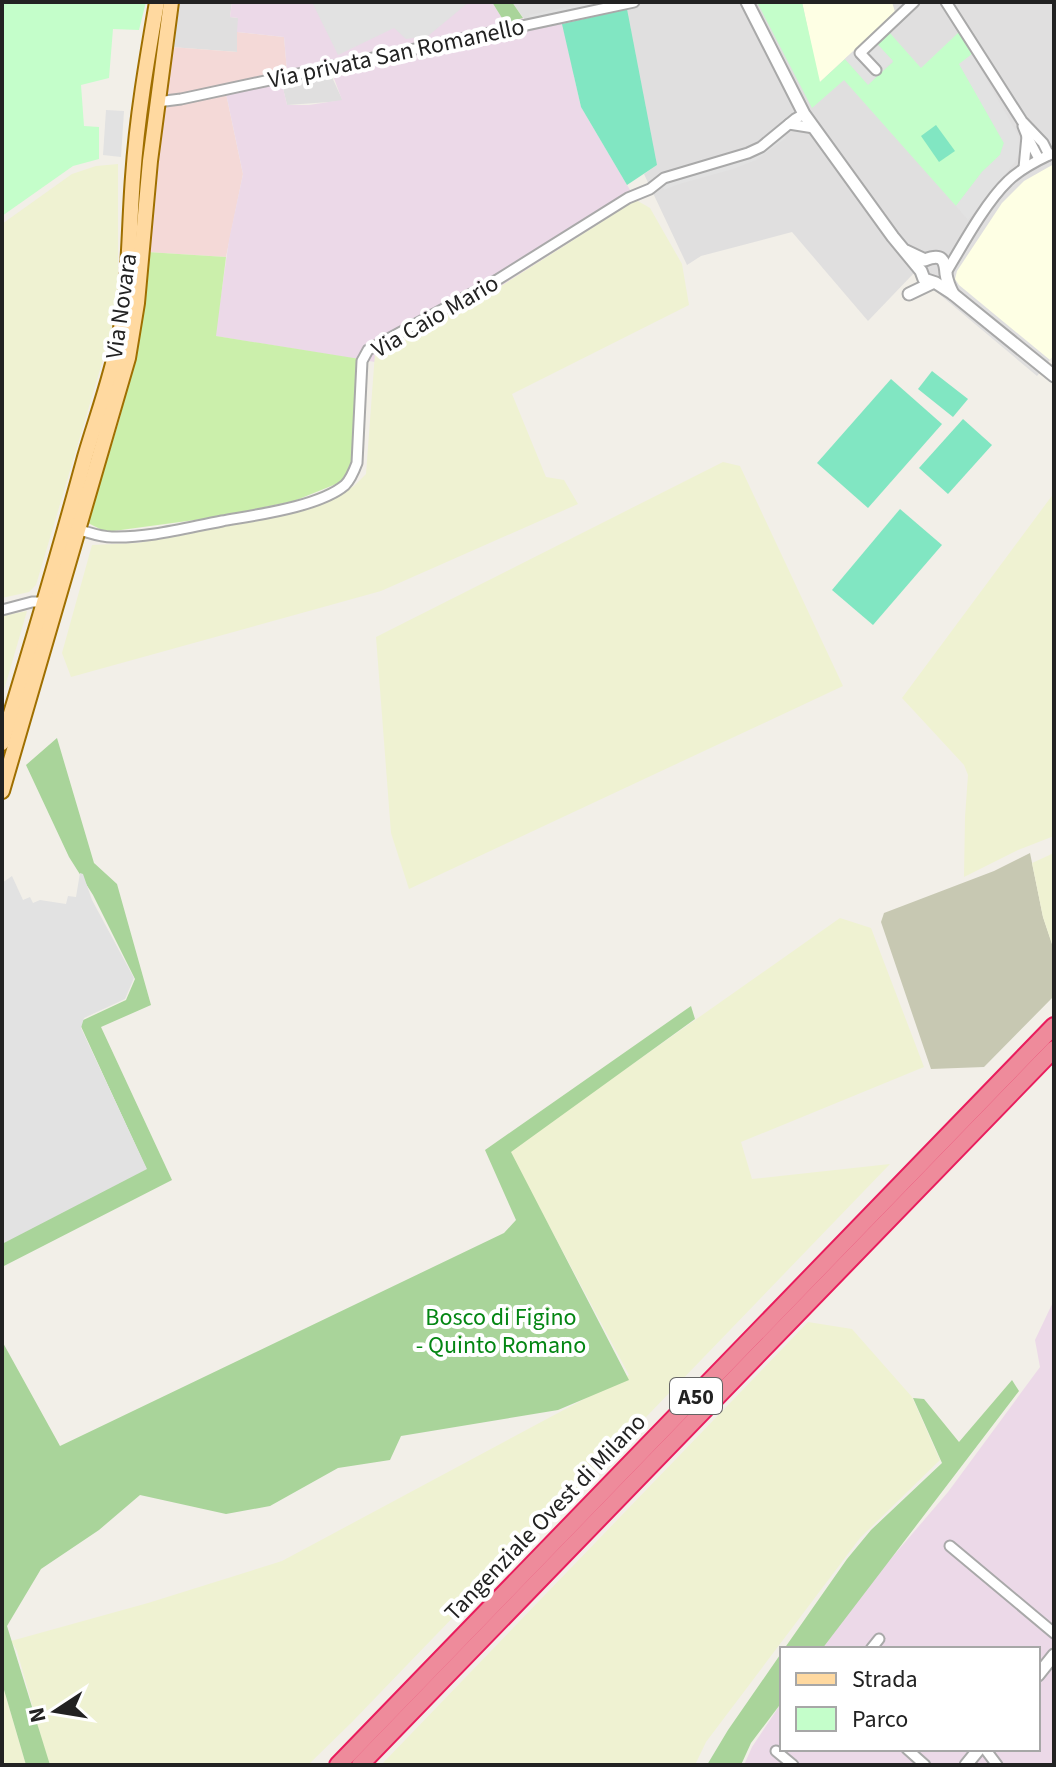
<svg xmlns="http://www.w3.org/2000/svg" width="1056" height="1767" font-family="'Source Sans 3',sans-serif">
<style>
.residential{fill:#e0dfdf}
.commercial{fill:#f4d9d7}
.industrial{fill:#ecd9e8}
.education{fill:#feffe4}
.construction{fill:#c7c8b2}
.farmland{fill:#eff2d2}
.grass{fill:#cbefab}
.forest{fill:#a9d49a}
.park{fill:#c4feca}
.pitch{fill:#81e6c2}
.parking{fill:#e2e2e2}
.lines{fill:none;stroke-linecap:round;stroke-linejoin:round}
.minor-casing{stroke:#a9a9a9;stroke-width:13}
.tertiary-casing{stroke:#a9a9a9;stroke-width:15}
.primary-casing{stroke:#9f6f00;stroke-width:18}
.motorway-casing{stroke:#e91d5d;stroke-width:20}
.minor{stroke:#fff;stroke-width:9}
.tertiary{stroke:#fff;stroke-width:11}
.primary{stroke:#ffd9a0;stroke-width:14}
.motorway{stroke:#ee8b9b;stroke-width:16}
.labels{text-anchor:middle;stroke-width:8;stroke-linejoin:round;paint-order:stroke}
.shield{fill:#fff;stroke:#646464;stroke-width:2}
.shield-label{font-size:22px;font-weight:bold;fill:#222}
.street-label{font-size:24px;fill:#222;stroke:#fff}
.park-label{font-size:24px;fill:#048613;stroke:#fff}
</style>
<rect width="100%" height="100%" fill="#f2efe8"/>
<!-- residential -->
<g class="residential">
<polygon points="178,2 232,2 230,17 238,18 238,52 171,47"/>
<polygon points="512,2 1054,2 1054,355 1037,376 914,273 868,321 792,232 701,256 687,265 644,174 657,165 532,30"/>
<polygon points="330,73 343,101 287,105 282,84"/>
</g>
<!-- commercial -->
<polygon class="commercial" points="237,32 284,37 287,71 224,84 243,174 226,257 147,252 155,158 171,47 237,52"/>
<!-- industrial -->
<g class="industrial">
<polygon points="232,2 492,2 505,23 523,18 532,30 562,24 581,107 636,200 498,288 376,353 375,362 215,336 229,240 243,174 224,84 279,71 287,105 309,105 342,100 328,62 287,71 284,37 237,32 238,18 230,17"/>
<polygon points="1054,1300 1054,1765 744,1765 752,1747 782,1702 782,1749 1038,1749 1038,1649 818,1649 835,1624 948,1492 1040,1367 1035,1340"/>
</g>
<!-- education -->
<g class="education">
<polygon points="802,2 892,2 895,12 819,83"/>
<polygon points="1054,164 1054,355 1050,360 959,285 955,279 957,271 1002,203 1024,181"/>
</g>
<!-- construction -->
<polygon class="construction" points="1030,853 1043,917 1054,950 1054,996 984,1067 931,1069 881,922 884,913 994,871"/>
<!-- farmland -->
<g class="farmland">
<polygon points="118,164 118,287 110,336 36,585 29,592 2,598 2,224 72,174 96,166"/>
<polygon points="636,200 650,208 682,264 689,305 512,394 546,477 564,480 578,504 381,591 71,677 62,653 92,545 138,543 318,506 354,486 366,474 375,353 498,288"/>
<polygon points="723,462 740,466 843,686 409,889 391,833 376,637"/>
<polygon points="1054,493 1054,836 1018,850 964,877 965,817 968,775 964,765 902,698"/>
<polygon points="27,611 2,697 2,616"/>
<polygon points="1054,853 1054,950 1043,917 1032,863"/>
<polygon points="840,918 871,928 924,1067 741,1142 752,1179 890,1164 352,1722 308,1765 49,1765 17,1651 11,1641 148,1603 282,1561 629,1375 509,1151"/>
<polygon points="808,1322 852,1329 912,1397 940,1460 860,1538 706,1742 695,1765 381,1765"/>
<polygon points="2,1683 26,1765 2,1765"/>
</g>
<!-- grass -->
<polygon class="grass" points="147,252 226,257 216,336 360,359 352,467 346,480 294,501 217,517 106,532 88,523 120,418 136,347"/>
<!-- forest -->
<g class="forest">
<polygon points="492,2 512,2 523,18 505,23"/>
<polygon points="57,738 94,863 117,884 151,1005 101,1027 172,1180 2,1267 2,1243 146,1168 79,1022 126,1000 135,979 93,895 69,857 26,765"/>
<polygon points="691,1006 695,1019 511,1152 629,1380 558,1410 401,1436 390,1460 338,1468 270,1506 226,1514 140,1495 99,1530 41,1569 7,1626 50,1765 26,1765 2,1683 2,1341 60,1446 504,1233 516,1220 485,1150"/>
<polygon points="1012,1380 1019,1391 822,1649 784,1649 847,1559 871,1530 942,1463 913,1398 924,1399 959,1442"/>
<polygon points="782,1652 782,1702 751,1743 741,1765 707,1765 728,1730"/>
</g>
<!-- park -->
<g class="park">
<polygon points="2,2 146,2 139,30 113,29 109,78 81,85 84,126 99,127 99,159 73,166 2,216"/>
<polygon points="757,2 802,2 820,82 845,59 868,84 893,62 877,44 889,32 921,68 959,32 972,54 960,65 1004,143 1000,155 982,172 956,206 844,80 812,108"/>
</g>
<!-- pitch -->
<g class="pitch">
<polygon points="627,9 657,165 627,185 581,107 562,24"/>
<polygon points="936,125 955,151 939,162 921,136"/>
<polygon points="932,371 968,399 953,417 918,389"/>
<polygon points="891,379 942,424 868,508 817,463"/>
<polygon points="963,419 992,445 948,494 919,468"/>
<polygon points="900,509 942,545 873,625 832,590"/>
</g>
<!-- parking -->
<g class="parking">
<polygon points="312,2 469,2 428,36 406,39 394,28 338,55"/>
<polygon points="590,2 615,2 530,20 529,15"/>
<polygon points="870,36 893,61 868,85 845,59"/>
<polygon points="972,54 1018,135 1019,143 1019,154 1014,163 968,220 956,206 982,172 1000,155 1004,143 959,64"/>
<polygon points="106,110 124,111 121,157 103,155"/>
<polygon points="783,134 786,138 756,160 733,169 679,184 664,190 662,185 676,180 731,165 748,158 761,151"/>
<polygon points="80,873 83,874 92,900 134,978 125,999 84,1018 81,1028 147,1169 2,1244 2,883 12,876 23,900 30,897 33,903 40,900 66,904 68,896 76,897"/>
</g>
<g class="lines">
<!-- minor casing -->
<g class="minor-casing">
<g id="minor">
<polyline points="946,2 1022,121 1043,143 1049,155"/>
<polyline points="876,70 860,53 914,2"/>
<polyline points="157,102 181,99 634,2"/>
<polyline points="789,124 814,128"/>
<polyline points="1023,126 1027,136 1039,159"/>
<polyline points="1024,168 1027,136"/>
<path d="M947,271c16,-27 39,-69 61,-90 12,-12 28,-20 43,-27"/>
<path d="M76,529c12,3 24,8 36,8 37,1 73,-9 110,-16 33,-6 97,-14 123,-36 6,-6 9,-14 12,-22l5,-102 6,-11 129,-70 131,-82 22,-9 14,-11 84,-25 13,-6 34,-28 9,-5"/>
<polyline points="2,610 32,602 46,602"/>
<polyline points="950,1546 1054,1633"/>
<polyline points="871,1649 879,1639"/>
<polyline points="907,1749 925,1765"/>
<polyline points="985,1749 997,1765"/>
<polyline points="776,1751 793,1765"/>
</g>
</g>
<!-- tertiary casing -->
<g class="tertiary-casing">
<g id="tertiary">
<polyline points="747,2 804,114 893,237 921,271 924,279 936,283 953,294 1054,376"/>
<path d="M906,251l19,9c17,-7 20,0 21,14 1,7 4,14 7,20"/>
<polyline points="909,294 932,283"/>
<polyline points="1038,1675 1054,1655"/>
<polyline points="966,1765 979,1749"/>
</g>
</g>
<!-- primary casing -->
<g class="primary-casing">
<g id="primary">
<path d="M2,743c29,-95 57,-190 83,-286 12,-41 27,-81 35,-123 10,-52 9,-105 13,-157 4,-59 14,-117 24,-175"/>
<polyline points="2,791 128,358 137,303 150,161 171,2"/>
</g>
</g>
<!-- motorway casing -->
<g class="motorway-casing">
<g id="motorway">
<polyline points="338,1765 1054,1026"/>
<polyline points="360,1765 1054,1049"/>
</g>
</g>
<!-- minor -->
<use href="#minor" class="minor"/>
<!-- tertiary -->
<use href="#tertiary" class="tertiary"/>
<!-- primary -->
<use href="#primary" class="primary"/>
<!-- motorway -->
<use href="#motorway" class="motorway"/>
</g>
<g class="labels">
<!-- shield labels -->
<rect class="shield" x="670" y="1378" width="52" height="36" rx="6"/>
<g class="shield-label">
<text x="696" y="1404">A50</text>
</g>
<!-- street labels -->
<g class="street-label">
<text transform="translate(396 53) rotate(-12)" y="8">Via privata San Romanello</text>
<text transform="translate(121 306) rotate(-82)" y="8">Via Novara</text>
<text transform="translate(435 316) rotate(-30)" y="8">Via Caio Mario</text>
<text transform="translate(545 1517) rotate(-46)" y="8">Tangenziale Ovest di Milano</text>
</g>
<!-- park labels -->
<g class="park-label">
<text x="501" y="1325">Bosco di Figino<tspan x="501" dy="28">- Quinto Romano</tspan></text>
</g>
</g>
<!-- border -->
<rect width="1056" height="1767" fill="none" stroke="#222222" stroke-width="8"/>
<!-- legend -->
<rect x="780" y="1647" width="260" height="104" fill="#ffffff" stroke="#a7a7a7" stroke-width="2"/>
<rect x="796" y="1673" width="40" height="12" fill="#ffd9a0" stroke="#a7a7a7" stroke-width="2"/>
<text x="852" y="1687" font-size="24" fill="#222222">Strada</text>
<rect x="796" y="1707" width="40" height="24" fill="#c4feca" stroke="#a7a7a7" stroke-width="2"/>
<text x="852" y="1727" font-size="24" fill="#222222">Parco</text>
<!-- north arrow -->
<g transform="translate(56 1711) rotate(258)" stroke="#ffffff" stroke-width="6" paint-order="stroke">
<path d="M0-6L14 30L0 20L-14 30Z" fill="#222222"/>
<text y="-12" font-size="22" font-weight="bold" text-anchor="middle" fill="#222222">N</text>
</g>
</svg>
